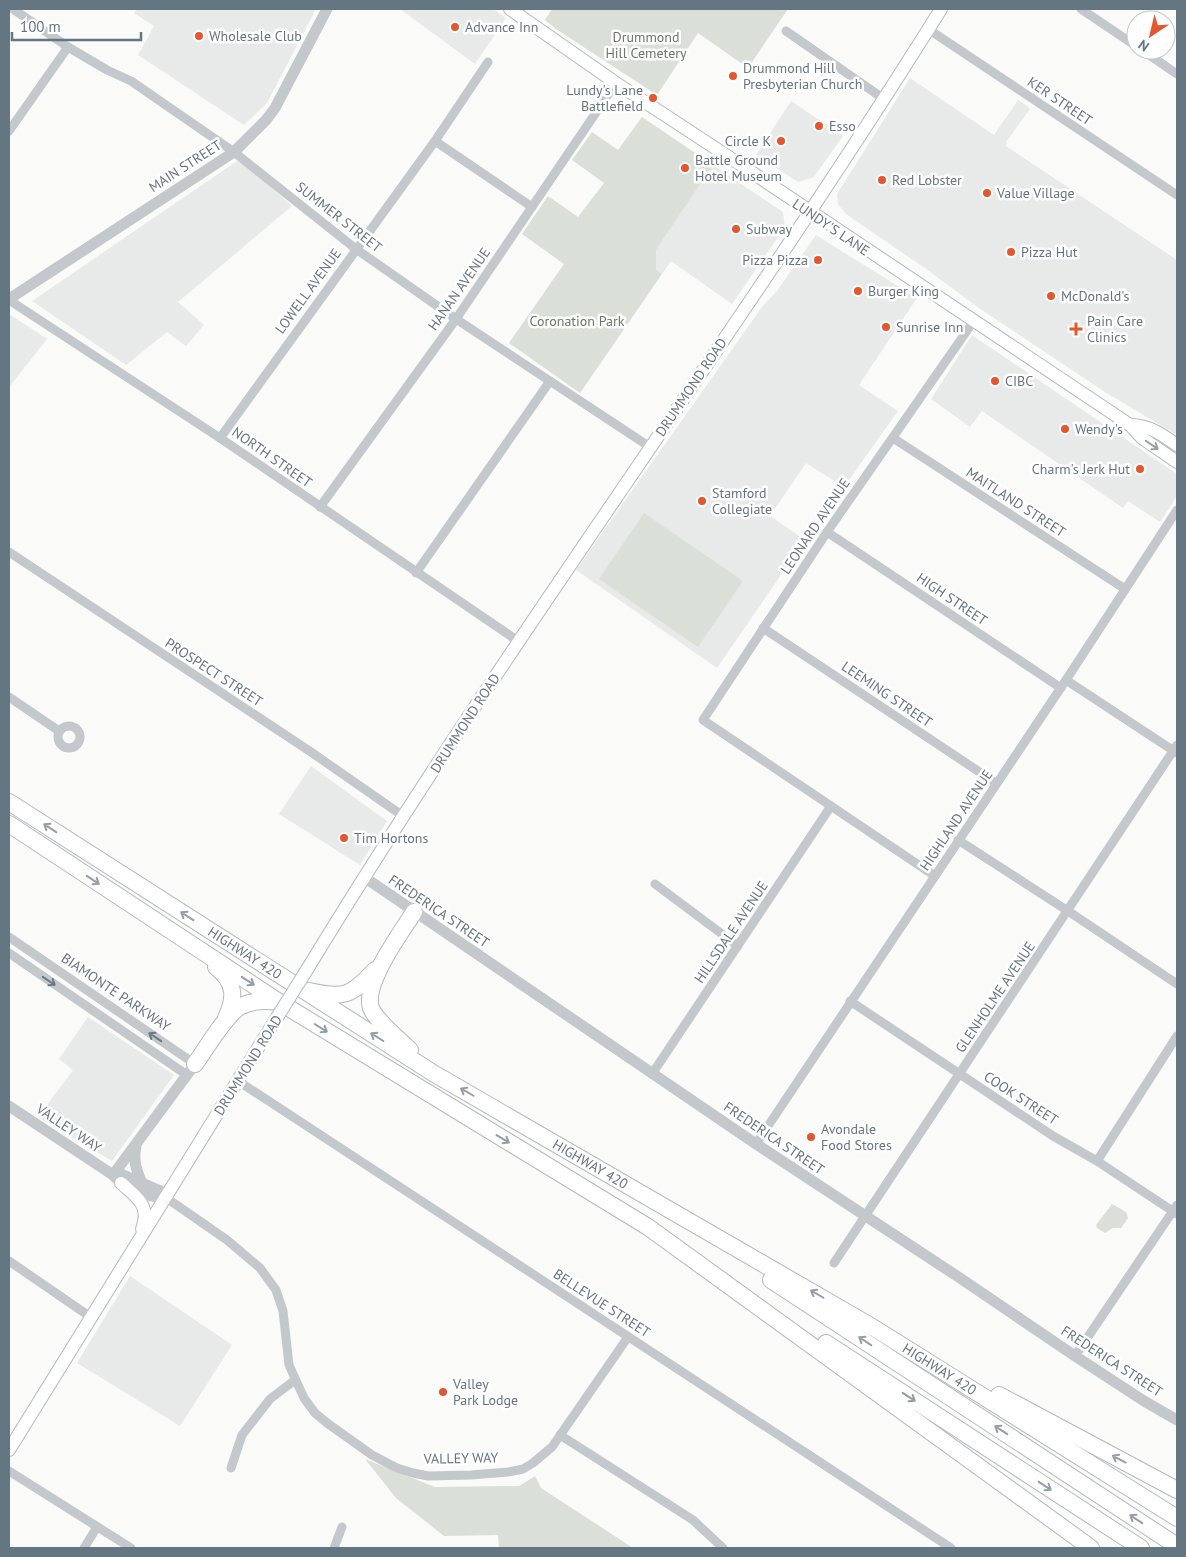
<svg xmlns="http://www.w3.org/2000/svg" width="1186" height="1557" font-family="'PT Sans',sans-serif">
<style>
.built{fill:#e8e9e9}
.green{fill:#dadfd7}
.lines{fill:none;stroke-linecap:round;stroke-linejoin:round}
.secondary-casing{stroke:#b3babf;stroke-width:14}
.motorway-casing{stroke:#b4b9bd;stroke-width:18}
.minor{stroke:#c3c8cc;stroke-width:9}
.tertiary{stroke:#c3c8cc;stroke-width:11}
.secondary{stroke:#fff;stroke-width:12}
.motorway{stroke:#fff;stroke-width:16}
.secondary-bridge-casing{stroke:#b3babf;stroke-width:14;stroke-linecap:butt}
.secondary-bridge{stroke:#fff;stroke-width:12}
.oneway{stroke:#939fa8}
.oneway2{stroke:#6a7a87}
.poi-dot{fill:#e4572e;stroke:#fff;stroke-width:2}
.labels{text-anchor:middle;stroke-width:5;stroke-linejoin:round;paint-order:stroke}
.poi-label{font-size:14px;fill:#657683;stroke:#fff;text-anchor:start}
.park-label{font-size:14px;fill:#687a64;stroke:#fff}
.street-label{font-size:14px;fill:#657683;stroke:#fff}
</style>
<rect width="100%" height="100%" fill="#fafaf8"/>
<!-- built -->
<g class="built">
<polygon points="137,9 316,9 267,103 244,125 138,55 154,26 134,13"/>
<polygon points="400,9 493,9 506,18 475,64"/>
<polygon points="910,78 994,135 1018,100 1027,106 1030,109 1006,142 1007,144 1006,146 1177,260 1177,435 1105,392 979,308 926,269 846,214 838,204 837,194"/>
<polygon points="791,101 843,136 814,177 798,182 756,155"/>
<polygon points="240,159 292,206 178,302 204,325 186,346 167,332 126,365 32,301"/>
<polygon points="713,165 783,212 785,227 732,304 671,261 662,274 656,270 656,250"/>
<polygon points="816,235 917,298 859,385 898,411 844,487 806,463 770,516 805,540 717,668 576,570 762,307 777,291"/>
<polygon points="9,314 47,339 9,387"/>
<polygon points="972,335 1177,474 1177,496 1160,522 1128,501 1123,508 982,411 970,427 931,399"/>
<polygon points="311,766 387,821 360,865 279,814"/>
<polygon points="88,1017 174,1075 112,1161 38,1117 73,1070 59,1059"/>
<polygon points="130,1276 232,1345 180,1426 77,1363"/>
</g>
<!-- green -->
<g class="green">
<polygon points="552,9 788,9 748,68 698,33 657,95 556,29 545,20"/>
<polygon points="642,117 713,165 656,250 656,270 662,274 580,393 509,343 564,264 522,234 548,196 578,217 604,183 572,160 592,132 618,150"/>
<polygon points="644,513 743,581 698,647 599,579"/>
<polygon points="1112,1204 1126,1212 1128,1218 1121,1228 1113,1228 1105,1233 1097,1228 1096,1225"/>
<polygon points="365,1459 435,1487 519,1486 535,1476 541,1488 633,1548 499,1548 498,1535 444,1536 396,1498"/>
</g>
<g class="lines">
<!-- secondary casing -->
<g class="secondary-casing">
<g id="secondary">
<polyline points="510,9 616,83 738,163 1130,425 1142,438 1177,462"/>
<path d="M1130,425c17,-1 33,10 47,20"/>
<path d="M308,968c199,-327 430,-634 633,-959"/>
<path d="M121,1183c16,15 30,22 21,46"/>
<polyline points="9,1450 271,1027"/>
</g>
</g>
<!-- motorway casing -->
<g class="motorway-casing">
<g id="motorway">
<path id="s1" d="M9,802l424,271 441,255 303,190"/>
<polyline points="9,824 279,1002 648,1227 1091,1548"/>
<path d="M216,967c19,15 20,30 10,51"/>
<path d="M309,991c35,8 42,5 66,-21"/>
<path d="M410,1050c-10,-10 -34,-29 -39,-42 -8,-25 30,-75 43,-96"/>
<path d="M195,1064c11,-15 31,-50 46,-58 13,-6 25,-6 38,-4"/>
<polyline points="771,1280 1177,1546"/>
<polyline points="826,1343 1141,1548"/>
<polyline points="999,1395 1177,1490"/>
</g>
</g>
<!-- minor -->
<g class="minor">
<polyline points="13,9 68,47 107,70 131,81 234,152 356,249 456,319 650,447"/>
<polyline points="1081,9 1136,46"/>
<polyline points="928,29 1177,195"/>
<polyline points="786,31 884,99"/>
<polyline points="1142,50 1177,74"/>
<polyline points="9,131 68,47"/>
<polyline points="435,141 532,207"/>
<polyline points="9,300 220,438 518,641"/>
<polyline points="220,438 435,141 488,62"/>
<polyline points="893,438 1125,589"/>
<polyline points="320,507 456,319 616,83"/>
<polyline points="827,532 1061,688"/>
<polyline points="9,552 311,752 403,816"/>
<polyline points="416,573 550,381"/>
<polyline points="763,628 996,783"/>
<polyline points="1066,680 1177,753"/>
<polyline points="9,697 59,731"/>
<circle cx="69" cy="737" r="11"/>
<polyline points="958,840 1068,911 1177,984"/>
<polyline points="935,876 703,720 827,532 973,322"/>
<polyline points="655,884 738,946"/>
<polyline points="9,937 195,1064"/>
<polyline points="9,953 187,1075"/>
<polyline points="850,1001 1053,1136 1097,1161 1177,1214"/>
<polyline points="652,1074 831,806"/>
<polyline points="238,1081 951,1548"/>
<polyline points="756,1144 1066,680 1177,510"/>
<polyline points="1097,1161 1177,1036"/>
<polyline points="165,1197 227,1240 260,1268 276,1290 283,1311 289,1365 304,1398 315,1413 327,1423 372,1455 397,1468 413,1473 428,1476 471,1475 508,1472 523,1469 533,1463 552,1447 628,1337"/>
<polyline points="9,1261 92,1318"/>
<polyline points="834,1263 1177,745"/>
<polyline points="1075,1356 1177,1205"/>
<polyline points="560,1435 693,1520 723,1548"/>
<polyline points="231,1468 242,1435 270,1399 295,1380"/>
<polyline points="9,1471 131,1548"/>
<polyline points="84,1548 97,1527"/>
<polyline points="334,1548 342,1527"/>
</g>
<!-- tertiary -->
<g class="tertiary">
<polyline points="9,299 234,152 266,120 275,108 327,9"/>
<polyline points="364,877 756,1144 957,1276 1075,1356 1144,1401 1177,1420"/>
<path d="M9,1106l104,69c9,11 38,24 52,22l-4,-6 -5,-2 -35,-15 -8,1"/>
<path d="M136,1146c-3,14 0,24 6,37"/>
<polyline points="113,1175 195,1064"/>
</g>
<!-- secondary -->
<use href="#secondary" class="secondary"/>
<!-- motorway -->
<use href="#motorway" class="motorway"/>
<!-- secondary-bridge casing -->
<g class="secondary-bridge-casing">
<polyline id="secondary-bridge" points="271,1027 308,968"/>
</g>
<!-- secondary-bridge -->
<use href="#secondary-bridge" class="secondary-bridge"/>
</g>
<!-- one-way arrows -->
<defs><path id="oneway-shaft" d="M-6 0H5M1.5-3L5.5 0L1.5 3" fill="none" stroke-width="1.6" stroke-linecap="round" stroke-linejoin="round" transform="scale(1.25)"/></defs>
<g class="oneway">
<use href="#oneway-shaft" transform="translate(1152 445) rotate(35)"/>
<use href="#oneway-shaft" transform="translate(50 828) rotate(-147)"/>
<use href="#oneway-shaft" transform="translate(93 880) rotate(33)"/>
<use href="#oneway-shaft" transform="translate(187 916) rotate(-147)"/>
<use href="#oneway-shaft" transform="translate(248 981) rotate(33)"/>
<use href="#oneway-shaft" transform="translate(321 1028) rotate(32)"/>
<use href="#oneway-shaft" transform="translate(377 1037) rotate(-148)"/>
<use href="#oneway-shaft" transform="translate(467 1092) rotate(-150)"/>
<use href="#oneway-shaft" transform="translate(503 1139) rotate(31)"/>
<use href="#oneway-shaft" transform="translate(817 1294) rotate(-150)"/>
<use href="#oneway-shaft" transform="translate(865 1341) rotate(-147)"/>
<use href="#oneway-shaft" transform="translate(909 1397) rotate(33)"/>
<use href="#oneway-shaft" transform="translate(1001 1430) rotate(-147)"/>
<use href="#oneway-shaft" transform="translate(1119 1459) rotate(-152)"/>
<use href="#oneway-shaft" transform="translate(1045 1486) rotate(33)"/>
<use href="#oneway-shaft" transform="translate(1136 1519) rotate(-147)"/>
</g>
<g class="oneway2">
<use href="#oneway-shaft" transform="translate(49 981) rotate(34)"/>
<use href="#oneway-shaft" transform="translate(155 1037) rotate(-146)"/>
</g>
<!-- markers -->
<g class="poi-dot">
<circle cx="455" cy="27" r="5"/>
<circle cx="199" cy="36" r="5"/>
<circle cx="733" cy="76" r="5"/>
<circle cx="653" cy="98" r="5"/>
<circle cx="819" cy="126" r="5"/>
<circle cx="781" cy="141" r="5"/>
<circle cx="685" cy="168" r="5"/>
<circle cx="882" cy="180" r="5"/>
<circle cx="987" cy="193" r="5"/>
<circle cx="736" cy="229" r="5"/>
<circle cx="1011" cy="252" r="5"/>
<circle cx="818" cy="260" r="5"/>
<circle cx="858" cy="291" r="5"/>
<circle cx="1051" cy="296" r="5"/>
<circle cx="886" cy="327" r="5"/>
<path d="M1073.5 321.5h5v5h5v5h-5v5h-5v-5h-5v-5h5z"/>
<circle cx="995" cy="381" r="5"/>
<circle cx="1065" cy="429" r="5"/>
<circle cx="1140" cy="469" r="5"/>
<circle cx="702" cy="501" r="5"/>
<circle cx="344" cy="838" r="5"/>
<circle cx="811" cy="1137" r="5"/>
<circle cx="443" cy="1392" r="5"/>
</g>
<g class="labels">
<!-- poi labels -->
<g class="poi-label">
<text x="465" y="32">Advance Inn</text>
<text x="209" y="41">Wholesale Club</text>
<text x="743" y="73">Drummond Hill<tspan x="743" dy="16">Presbyterian Church</tspan></text>
<text x="643" y="95" text-anchor="end">Lundy's Lane<tspan x="643" dy="16">Battlefield</tspan></text>
<text x="829" y="131">Esso</text>
<text x="771" y="146" text-anchor="end">Circle K</text>
<text x="695" y="165">Battle Ground<tspan x="695" dy="16">Hotel Museum</tspan></text>
<text x="892" y="185">Red Lobster</text>
<text x="997" y="198">Value Village</text>
<text x="746" y="234">Subway</text>
<text x="1021" y="257">Pizza Hut</text>
<text x="808" y="265" text-anchor="end">Pizza Pizza</text>
<text x="868" y="296">Burger King</text>
<text x="1061" y="301">McDonald's</text>
<text x="1087" y="326">Pain Care<tspan x="1087" dy="16">Clinics</tspan></text>
<text x="896" y="332">Sunrise Inn</text>
<text x="1005" y="386">CIBC</text>
<text x="1075" y="434">Wendy's</text>
<text x="1130" y="474" text-anchor="end">Charm's Jerk Hut</text>
<text x="712" y="498">Stamford<tspan x="712" dy="16">Collegiate</tspan></text>
<text x="354" y="843">Tim Hortons</text>
<text x="821" y="1134">Avondale<tspan x="821" dy="16">Food Stores</tspan></text>
<text x="453" y="1389">Valley<tspan x="453" dy="16">Park Lodge</tspan></text>
</g>
<!-- park labels -->
<g class="park-label">
<text x="646" y="42">Drummond<tspan x="646" dy="16">Hill Cemetery</tspan></text>
<text x="577" y="326">Coronation Park</text>
</g>
<!-- street labels -->
<g class="street-label">
<text transform="translate(1060 101) rotate(34)" y="5">KER STREET</text>
<text transform="translate(185 166) rotate(-33)" y="5">MAIN STREET</text>
<text transform="translate(339 217) rotate(38)" y="5">SUMMER STREET</text>
<text transform="translate(831 227) rotate(34)" y="5">LUNDY'S LANE</text>
<text transform="translate(459 289) rotate(-55)" y="5">HANAN AVENUE</text>
<text transform="translate(308 291) rotate(-54)" y="5">LOWELL AVENUE</text>
<text transform="translate(691 387) rotate(-56)" y="5">DRUMMOND ROAD</text>
<text transform="translate(272 457) rotate(35)" y="5">NORTH STREET</text>
<text transform="translate(1016 502) rotate(33)" y="5">MAITLAND STREET</text>
<text transform="translate(815 526) rotate(-56)" y="5">LEONARD AVENUE</text>
<text transform="translate(952 599) rotate(34)" y="5">HIGH STREET</text>
<text transform="translate(214 672) rotate(33)" y="5">PROSPECT STREET</text>
<text transform="translate(887 694) rotate(34)" y="5">LEEMING STREET</text>
<text transform="translate(465 723) rotate(-57)" y="5">DRUMMOND ROAD</text>
<text transform="translate(956 820) rotate(-56)" y="5">HIGHLAND AVENUE</text>
<text transform="translate(439 911) rotate(34)" y="5">FREDERICA STREET</text>
<text transform="translate(731 932) rotate(-56)" y="5">HILLSDALE AVENUE</text>
<text dy="5" stroke="none"><textPath href="#s1" startOffset="280">HIGHWAY 420</textPath></text>
<text transform="translate(116 992) rotate(34)" y="5">BIAMONTE PARKWAY</text>
<text transform="translate(995 997) rotate(-56)" y="5">GLENHOLME AVENUE</text>
<text transform="translate(248 1065) rotate(-58)" y="5">DRUMMOND ROAD</text>
<text transform="translate(1021 1098) rotate(33)" y="5">COOK STREET</text>
<text transform="translate(69 1128) rotate(34)" y="5">VALLEY WAY</text>
<text transform="translate(774 1138) rotate(34)" y="5">FREDERICA STREET</text>
<text dy="5" stroke="none"><textPath href="#s1" startOffset="685">HIGHWAY 420</textPath></text>
<text transform="translate(602 1303) rotate(33)" y="5">BELLEVUE STREET</text>
<text transform="translate(1112 1361) rotate(33)" y="5">FREDERICA STREET</text>
<text dy="5" stroke="none"><textPath href="#s1" startOffset="1090">HIGHWAY 420</textPath></text>
<text transform="translate(461 1458) rotate(-1)" y="5">VALLEY WAY</text>
</g>
</g>
<!-- border -->
<rect width="1186" height="1557" fill="none" stroke="#657683" stroke-width="20"/>
<!-- north arrow -->
<g transform="translate(1151 35) rotate(215)"><circle r="24" fill="#ffffff" stroke="#c1c8cd"/>
<path d="M0-4L9 19L0 12L-9 19Z" fill="#e4572e"/>
<text y="-8" font-size="14" font-weight="bold" text-anchor="middle" fill="#657683">N</text>
</g>
<!-- scale -->
<path d="M12 32v8h129v-8" fill="none" stroke="#657683" stroke-width="2.5"/>
<text x="20" y="32" font-size="15" fill="#657683" stroke="#ffffff" stroke-width="4" paint-order="stroke">100 m</text>
</svg>
